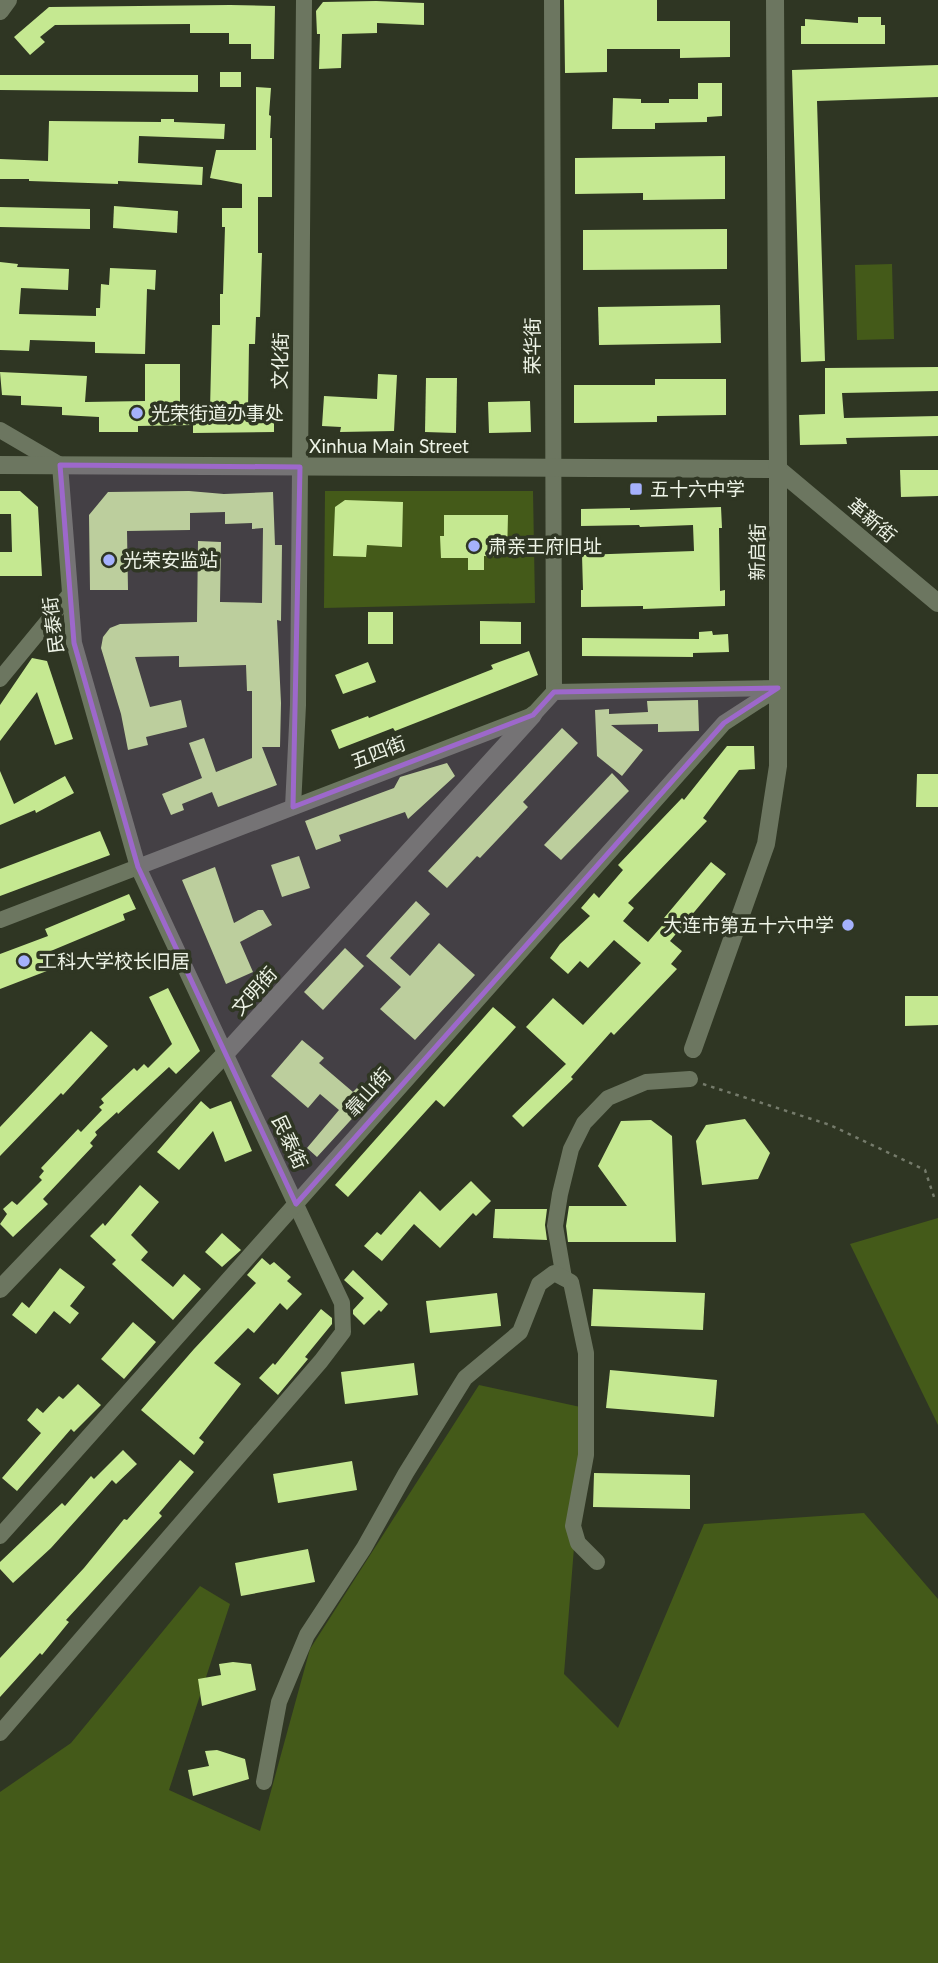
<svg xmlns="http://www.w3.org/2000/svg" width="938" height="1963" font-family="Lato,'Noto Sans SC',sans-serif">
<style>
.green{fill:#445a19}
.building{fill:#c5e891}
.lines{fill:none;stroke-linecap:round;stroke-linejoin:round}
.path{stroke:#757b6b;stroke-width:2.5;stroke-dasharray:3.5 5;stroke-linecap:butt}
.street{stroke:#6c7660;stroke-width:16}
.secondary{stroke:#6c7660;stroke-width:18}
.marked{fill:#9d68cb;fill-opacity:0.2;stroke:#9d68cb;stroke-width:5;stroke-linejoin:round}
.poi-dot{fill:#a5b1fc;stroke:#2f3623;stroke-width:2.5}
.labels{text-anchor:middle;stroke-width:7;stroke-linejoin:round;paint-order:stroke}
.street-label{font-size:19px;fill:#edf3e6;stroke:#2f3623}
.poi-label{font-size:19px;fill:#edf3e6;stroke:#2f3623;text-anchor:start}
</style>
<rect width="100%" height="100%" fill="#2f3623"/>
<!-- green -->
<g class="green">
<polygon points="892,264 894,339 857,340 855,265"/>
<polygon points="325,491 533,491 535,603 324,608"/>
<polygon points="938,1218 938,1425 850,1244"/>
<polygon points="479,1385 585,1408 564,1674 618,1728 704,1524 864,1513 938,1599 938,1963 0,1963 0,1792 71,1743 200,1586 230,1604 169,1790 260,1831 310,1649"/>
</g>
<!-- building -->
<g class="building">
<polygon points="564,0 657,0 657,21 730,21 730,57 680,58 680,49 607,49 607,72 565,73"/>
<polygon points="376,1 424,3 424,25 377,23 377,33 342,34 341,68 319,69 320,34 317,34 316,11 323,2"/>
<polygon points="230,5 275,6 274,59 251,59 251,44 229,44 229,33 190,33 190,24 55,25 40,37 45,42 30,55 14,37 49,7"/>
<polygon points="858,17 881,17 881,25 885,25 885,44 801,44 801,26 805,26 805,19 858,23"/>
<polygon points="938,65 938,97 817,101 825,361 801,362 792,70"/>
<rect x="220" y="72" width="21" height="15"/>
<polygon points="0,75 198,75 198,92 0,90"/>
<polygon points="698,83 722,83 722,116 707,117 707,122 655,123 655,129 612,129 613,98 641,99 641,103 669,103 669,99 698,99"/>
<polygon points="256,87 271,88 269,115 271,116 270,138 272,138 272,197 258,197 258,253 262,253 260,317 256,317 255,344 249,344 248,410 274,410 274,432 193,433 193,425 138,426 138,432 99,432 99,417 62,415 62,407 21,405 21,396 2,395 0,372 87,376 85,402 145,401 145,364 180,364 180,409 210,410 212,325 220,325 220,294 223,294 225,227 222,227 222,208 242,208 242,184 210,178 216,150 256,150"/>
<polygon points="161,119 174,119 174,122 225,124 224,139 139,136 138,163 203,167 202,185 118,181 118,184 29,181 29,179 0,179 0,159 48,161 49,121 161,122"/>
<polygon points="725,156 725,199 643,200 643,193 575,194 575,158"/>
<polygon points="114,206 178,211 177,233 113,228"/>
<polygon points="0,207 90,209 90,229 0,227"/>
<polygon points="727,229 727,269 583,270 583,230"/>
<polygon points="0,262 18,264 17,267 69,269 68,290 21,288 19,314 96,316 96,308 100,308 101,284 109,285 110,268 156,270 155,290 147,289 145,354 95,353 95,342 30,340 29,351 0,350"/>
<polygon points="720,305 721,343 599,345 598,307"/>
<polygon points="938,367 938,391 842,393 844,418 938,416 938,436 846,438 847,444 800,445 799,415 825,414 825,368"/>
<polygon points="378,374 397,375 394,431 340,432 341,427 322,426 324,396 377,399"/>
<polygon points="426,378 457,378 456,433 425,432"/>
<polygon points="655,379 726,379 726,415 657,416 657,422 574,423 574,385 655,385"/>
<polygon points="530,401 531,432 489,433 488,402"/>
<polygon points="900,470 938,470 938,496 901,497"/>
<polygon points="0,491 20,491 38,507 42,576 0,576 0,552 12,552 11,514 0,514"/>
<polygon points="189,491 224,494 273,492 275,545 282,545 281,621 277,620 281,703 280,747 262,747 277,785 218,807 212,792 182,804 184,810 171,815 162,794 202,778 189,743 204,738 216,772 252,758 252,691 247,691 246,665 179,667 179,656 135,657 150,707 181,700 187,727 146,737 148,745 128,750 121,714 101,648 103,637 110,628 120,624 197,622 198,541 221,542 220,602 262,603 263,528 252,529 252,523 225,524 225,512 190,513 190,530 127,531 128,590 90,590 89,515 108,492"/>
<polygon points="345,500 403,502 402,547 367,545 366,557 333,556 335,507"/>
<polygon points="721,507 722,528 719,528 720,591 725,590 725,606 643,609 643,606 581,607 581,590 583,590 582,555 694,551 693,525 640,527 639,525 581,526 581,509 630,508 630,510"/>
<polygon points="444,515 508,515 507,557 484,556 484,570 468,570 468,558 441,558 440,536 444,536"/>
<rect x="368" y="612" width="25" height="32"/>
<polygon points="480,621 521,622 521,644 480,644"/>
<polygon points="712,631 713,635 728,634 729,652 693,653 693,657 582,656 582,638 699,639 699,632"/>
<polygon points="529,651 538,675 395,731 393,728 339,749 331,730 368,716 369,718 493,669 491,665"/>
<polygon points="32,658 47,661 73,739 55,745 37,692 0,741 0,705"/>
<polygon points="368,662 376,682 343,694 335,675"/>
<polygon points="698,700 699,731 658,732 658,724 611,725 643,750 622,776 597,756 595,710 609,709 609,714 648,712 647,701"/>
<polygon points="562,728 578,743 523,802 528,807 480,858 477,856 447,888 428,871"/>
<polygon points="727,746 754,746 755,769 739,770 703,818 707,821 628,903 634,908 623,921 648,942 667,920 664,918 711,862 726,874 670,941 682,951 671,964 677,969 614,1035 611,1032 571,1077 573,1079 523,1127 512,1116 566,1064 526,1027 553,998 583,1025 641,963 614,940 588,968 580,961 568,974 550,958 560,944 590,916 581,908 594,893 599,898 623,870 618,865 682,798 684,800"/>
<polygon points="447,763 455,776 408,819 405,812 339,835 341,841 316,850 305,821 394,788 400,777"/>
<polygon points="0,771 14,804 65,776 74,793 36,813 35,810 0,825"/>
<polygon points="612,773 629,791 561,860 544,845"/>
<polygon points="917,774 938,774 938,807 916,807"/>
<polygon points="100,831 110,855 0,896 0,869"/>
<polygon points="299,856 310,888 282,897 271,865"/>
<polygon points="215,867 234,923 258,910 263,910 272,925 240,942 253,972 226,984 182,880"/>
<polygon points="129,894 136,909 123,914 125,920 46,953 52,969 0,989 0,954 48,936 45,929"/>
<polygon points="416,901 430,914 390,958 410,976 439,943 475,975 415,1040 380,1009 401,987 366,956"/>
<polygon points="345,948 364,966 323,1010 304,992"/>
<polygon points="168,988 200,1051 176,1074 169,1067 118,1114 117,1112 95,1132 97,1135 90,1143 93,1146 43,1199 48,1204 13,1237 0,1224 7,1214 3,1209 12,1201 17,1205 42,1180 39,1177 44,1171 41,1168 78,1129 81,1132 102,1110 99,1107 104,1103 101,1099 134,1068 137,1071 144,1064 148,1068 172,1044 149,997"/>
<polygon points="905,996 938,996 938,1025 905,1026"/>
<polygon points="493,1007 516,1027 444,1107 436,1100 348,1197 335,1185"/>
<polygon points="91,1031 108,1046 63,1095 61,1093 0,1156 0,1127"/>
<polygon points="302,1040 324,1058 319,1063 353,1092 357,1088 370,1099 317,1157 307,1148 339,1110 320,1094 308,1108 271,1076"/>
<polygon points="201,1101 210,1109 231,1101 252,1151 225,1162 213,1131 179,1170 157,1152"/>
<polygon points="745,1119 770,1153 758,1179 702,1185 696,1141 706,1125"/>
<polygon points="651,1120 672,1136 676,1242 568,1242 566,1226 569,1206 627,1206 598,1166 621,1121"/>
<polygon points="471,1181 491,1201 476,1216 473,1213 440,1248 414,1224 382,1261 364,1246 377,1232 381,1235 420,1191 440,1211"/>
<polygon points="140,1185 159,1202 131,1235 148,1252 141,1260 173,1287 184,1274 201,1289 173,1320 112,1264 116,1260 90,1236 103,1223 105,1226"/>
<polygon points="495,1209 547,1209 545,1225 547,1240 493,1238"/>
<polygon points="222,1233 241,1250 222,1267 205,1252"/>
<polygon points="262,1258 270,1265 274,1262 291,1277 287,1281 302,1294 287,1310 280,1303 254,1333 248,1328 214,1363 241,1384 199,1438 204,1442 194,1455 141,1410 194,1349 256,1283 247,1275"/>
<polygon points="60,1268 85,1287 70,1306 79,1313 70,1324 54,1311 36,1334 12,1315 22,1302 29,1308"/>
<polygon points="353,1270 388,1304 381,1312 379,1310 364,1325 353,1314 353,1310 364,1298 344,1280"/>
<polygon points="593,1289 705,1293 703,1330 591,1326"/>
<polygon points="497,1293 501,1326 430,1333 426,1301"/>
<polygon points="321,1309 332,1318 332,1324 305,1357 308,1359 278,1395 259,1378 273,1363 275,1365"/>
<polygon points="133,1322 156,1342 124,1379 101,1359"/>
<polygon points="414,1363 418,1395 345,1404 341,1372"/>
<polygon points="610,1370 717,1380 714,1417 606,1408"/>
<polygon points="78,1384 101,1405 74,1432 71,1429 17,1491 2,1478 41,1433 27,1420 37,1408 43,1413 59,1396 63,1399"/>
<polygon points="123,1450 137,1464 116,1484 112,1480 51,1548 13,1583 0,1569 0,1562 62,1503 65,1506 91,1476 94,1479"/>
<polygon points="180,1460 194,1472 159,1513 162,1516 66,1620 69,1622 42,1655 40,1653 0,1697 0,1658 84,1568 124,1519 127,1520"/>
<polygon points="352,1461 357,1490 278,1503 273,1474"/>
<polygon points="594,1473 690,1475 690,1509 593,1507"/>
<polygon points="308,1549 315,1582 241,1596 235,1563"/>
<polygon points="233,1662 251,1664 256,1690 202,1706 198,1679 221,1675 219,1664"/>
<polygon points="217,1750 245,1759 249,1779 193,1796 188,1770 209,1766 205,1751"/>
</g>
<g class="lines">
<!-- path -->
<polyline class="path" points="703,1084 830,1125 925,1170 934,1197 938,1197"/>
<!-- street -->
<g class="street">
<polyline points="552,0 554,692"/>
<polyline points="0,430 60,465 74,643 138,867 342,1303 343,1332 321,1361 0,1733"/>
<polyline points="0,679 70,594"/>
<polyline points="293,807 298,705 304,0"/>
<polyline points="0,920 533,715 554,692 778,688"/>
<polyline points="564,1278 555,1226 560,1194 571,1149 584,1123 608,1098 646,1082 690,1079"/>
<polyline points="0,1536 724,723 778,688"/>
<polyline points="264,1782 279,1702 307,1635 364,1548 406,1473 465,1378 520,1332 539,1284 554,1273 571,1282 586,1353 586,1455 573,1526 578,1543 597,1562"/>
</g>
<!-- secondary -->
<g class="secondary">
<polyline points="0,11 8,0"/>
<polyline points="0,465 778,469 938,603"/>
<polyline points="693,1049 766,844 778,766 778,469 775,0"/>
<polyline points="0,1289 225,1054 533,715"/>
</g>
</g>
<!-- marked area -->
<path class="marked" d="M60,465l240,2 -7,340 240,-92 21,-23 224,-4 -54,35 -428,481 -158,-337 -64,-224z"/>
<!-- markers -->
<g class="poi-dot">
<circle cx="137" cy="413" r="7"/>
<rect x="629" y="482" width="14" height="14" rx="3.5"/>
<circle cx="474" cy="546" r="7"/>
<circle cx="109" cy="560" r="7"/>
<circle cx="848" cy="925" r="7"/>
<circle cx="24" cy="961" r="7"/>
</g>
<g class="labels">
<!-- street labels -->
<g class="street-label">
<text transform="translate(532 346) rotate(-90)" y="7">荣华街</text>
<text transform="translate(280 361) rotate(-89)" y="7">文化街</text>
<text x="389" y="453">Xinhua Main Street</text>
<text transform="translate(872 520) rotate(40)" y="7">革新街</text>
<text transform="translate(757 552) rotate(-90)" y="7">新启街</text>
<text transform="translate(53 625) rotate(-97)" y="7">民泰街</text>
<text transform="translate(378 752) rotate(-21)" y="7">五四街</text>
<text transform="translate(254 991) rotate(-48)" y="7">文明街</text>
<text transform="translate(368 1092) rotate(-48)" y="7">靠山街</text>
<text transform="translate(290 1142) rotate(65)" y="7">民泰街</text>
</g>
<!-- poi labels -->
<g class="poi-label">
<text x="151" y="420">光荣街道办事处</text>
<text x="650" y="496">五十六中学</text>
<text x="488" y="553">肃亲王府旧址</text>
<text x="123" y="567">光荣安监站</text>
<text x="834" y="932" text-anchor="end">大连市第五十六中学</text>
<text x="38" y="968">工科大学校长旧居</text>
</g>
</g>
</svg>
